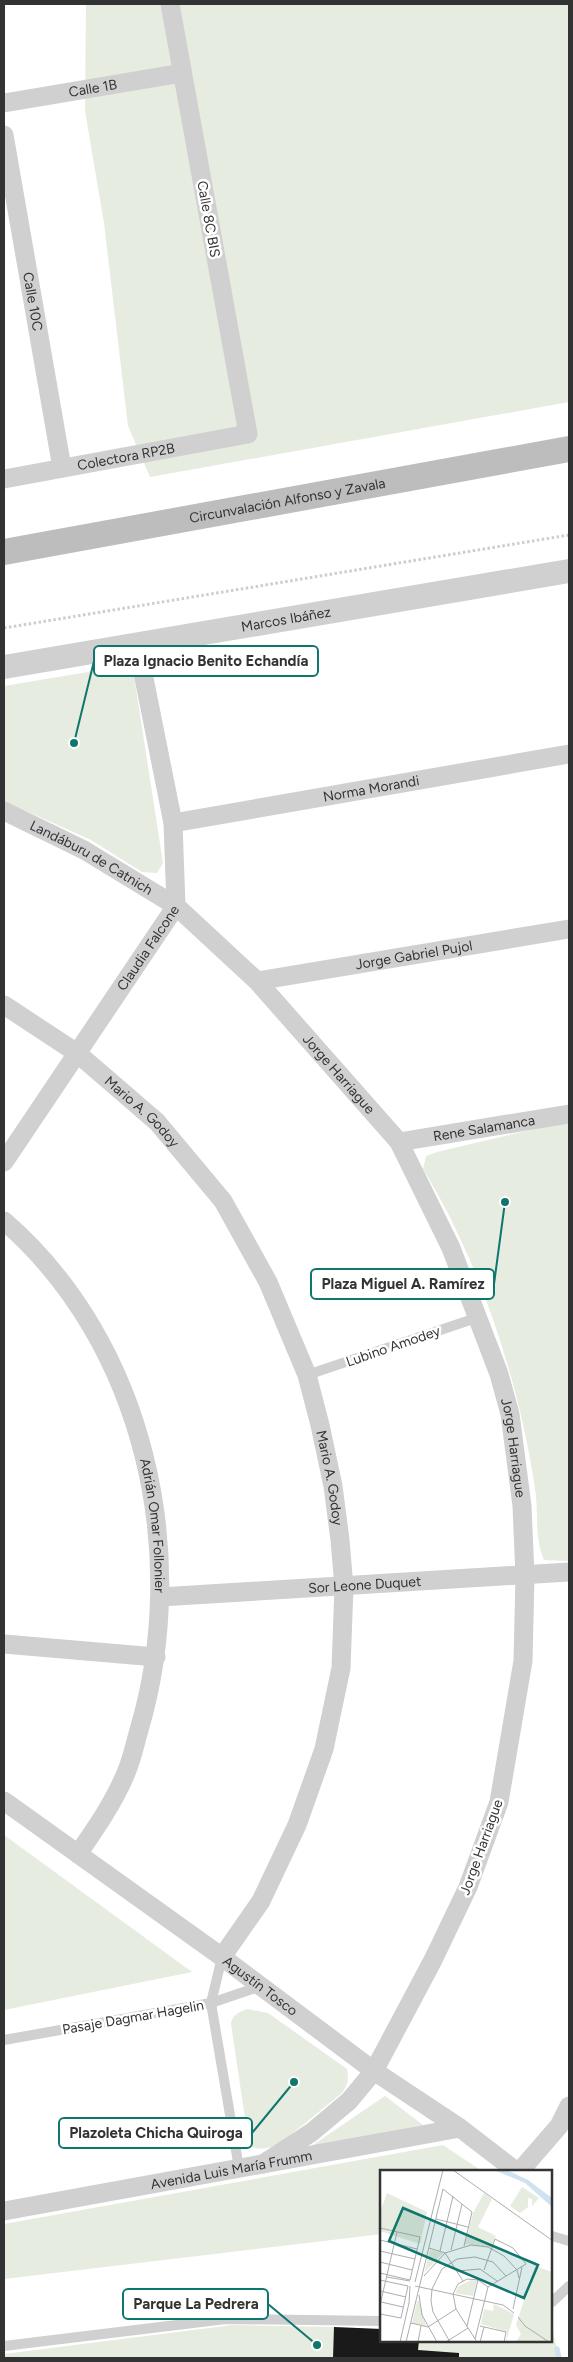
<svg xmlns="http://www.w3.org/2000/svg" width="573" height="2362" font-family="Figtree,sans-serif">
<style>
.green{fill:#e6ecdf}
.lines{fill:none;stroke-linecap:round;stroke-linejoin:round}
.stream{stroke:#cfe2ee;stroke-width:5.5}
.building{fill:#1a1a1a}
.path{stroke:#cdcdcd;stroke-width:3;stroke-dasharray:2.5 2.5;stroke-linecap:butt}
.service{stroke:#d0d0d0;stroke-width:10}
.minor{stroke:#d0d0d0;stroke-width:19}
.tertiary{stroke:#d0d0d0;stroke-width:24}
.secondary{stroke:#bdbdbd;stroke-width:26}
.labels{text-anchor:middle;stroke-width:5;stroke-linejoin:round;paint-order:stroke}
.street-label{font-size:14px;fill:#333;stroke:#fff}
.inset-road{fill:none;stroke:#adadad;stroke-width:1}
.view{fill:#0f766e;fill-opacity:0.15;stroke:#0f766e;stroke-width:2.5}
.inset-edge{fill:none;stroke:#333;stroke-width:2.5}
.leader{fill:none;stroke:#0f766e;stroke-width:2}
.callout-dot{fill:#0f766e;stroke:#fff;stroke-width:2}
.callout{fill:#fff;stroke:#0f766e;stroke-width:2}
.callout-label{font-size:15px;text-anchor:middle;font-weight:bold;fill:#333}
</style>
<rect width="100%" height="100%" fill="#fff"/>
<!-- green -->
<g class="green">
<polygon points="86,4 569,4 569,402 150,477 128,426 104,223 85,111"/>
<polygon points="118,667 134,676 163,863 157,873 142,872 91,840 4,801 4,686"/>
<path d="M569,1121v440l-25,-1c-9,-21 -6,-42 -8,-64 -2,-16 -5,-32 -8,-48 -18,-93 -55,-198 -105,-279l3,-13 11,-4z"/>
<polygon points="4,1835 192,1972 4,2010"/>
<path d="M247,2009l21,4 79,56c2,11 1,16 -6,25 -15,11 -55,47 -70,53 -8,2 -16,3 -22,-2l-18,-121c1,-9 8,-12 16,-15z"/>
<polygon points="385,2096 423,2125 310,2147"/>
<polygon points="443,2145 482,2171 382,2171 382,2234 4,2279 4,2224"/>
<polygon points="233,2325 334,2327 382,2341 552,2341 552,2328 559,2358 4,2358 4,2354"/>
</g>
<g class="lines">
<!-- stream -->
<polyline class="stream" points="557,2349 559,2358"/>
</g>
<!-- building -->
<polygon class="building" points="334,2327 382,2329 382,2341 419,2341 418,2350 459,2353 459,2358 333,2358"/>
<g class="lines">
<!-- path -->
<polyline class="path" points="4,628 569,535"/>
<!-- service -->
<g class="service">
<polyline points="307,1375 479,1317"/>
<polyline points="222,1957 211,2003 239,2168"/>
<polyline points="4,2040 211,2003 261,1986"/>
<polyline points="552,2236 569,2241"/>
<polyline points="552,2302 569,2286"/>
<polyline points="4,2346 226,2319 382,2321"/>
</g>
<!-- minor -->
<g class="minor">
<path id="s1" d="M4,103l178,-30"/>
<path id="s2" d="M4,135l58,333"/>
<path id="s3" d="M4,479l244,-45 -78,-430"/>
<path id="s4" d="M4,811l80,39 92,56 81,75 142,161 52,106 48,126 11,40 12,92 3,70 -2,85 -24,141 -31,85 -35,73 -59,111 -25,30 -37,31 -49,32"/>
<path id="s5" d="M173,823l396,-69"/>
<path id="s6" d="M257,981l312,-52"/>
<path id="s7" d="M4,1005l73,48 80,69 66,79 45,81 39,93 13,50 13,61 7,54 4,47 -3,81 -17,81 -27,76 -36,76 -39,56"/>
<path id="s8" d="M399,1142l170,-28"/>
<path id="s9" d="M4,1162l172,-256 -3,-83 -36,-180"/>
<path id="s10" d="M4,1221c141,122 187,333 135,509 -4,14 -7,29 -13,43 -12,29 -30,55 -48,81"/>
<path id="s11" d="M160,1597l409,-25"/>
<polyline points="4,1644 156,1657"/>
<path id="s12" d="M4,1801l218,156 152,114 86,57 56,43"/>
<polyline points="520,2171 559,2126 569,2106"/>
<path id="s13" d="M4,2211l456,-83"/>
</g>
<!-- tertiary -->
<path class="tertiary" id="s14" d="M4,667l565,-96"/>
<!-- secondary -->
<path class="secondary" id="s15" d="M4,552l565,-103"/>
</g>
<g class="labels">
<!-- street labels -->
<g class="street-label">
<text dy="5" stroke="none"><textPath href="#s1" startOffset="90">Calle 1B</textPath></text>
<text transform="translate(209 219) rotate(80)" y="5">Calle 8C BIS</text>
<text dy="5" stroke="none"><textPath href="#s2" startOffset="169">Calle 10C</textPath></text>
<text dy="5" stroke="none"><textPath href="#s3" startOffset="124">Colectora RP2B</textPath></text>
<text dy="5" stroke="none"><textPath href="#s15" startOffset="288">Circunvalación Alfonso y Zavala</textPath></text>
<text dy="5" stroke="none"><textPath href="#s14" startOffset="286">Marcos Ibáñez</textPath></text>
<text dy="5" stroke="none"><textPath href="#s5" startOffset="201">Norma Morandi</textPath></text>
<text dy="5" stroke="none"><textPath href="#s4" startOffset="99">Landáburu de Catnich</textPath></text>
<text dy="5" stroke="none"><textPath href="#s9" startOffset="258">Claudia Falcone</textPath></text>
<text dy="5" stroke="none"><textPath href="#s6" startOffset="159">Jorge Gabriel Pujol</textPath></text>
<text dy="5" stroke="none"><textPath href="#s4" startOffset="431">Jorge Harriague</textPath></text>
<text dy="5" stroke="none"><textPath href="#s7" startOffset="175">Mario A. Godoy</textPath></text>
<text dy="5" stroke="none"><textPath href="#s8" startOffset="86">Rene Salamanca</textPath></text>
<text transform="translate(393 1346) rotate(-19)" y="5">Lubino Amodey</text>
<text dy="5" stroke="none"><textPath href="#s4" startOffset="850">Jorge Harriague</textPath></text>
<text dy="5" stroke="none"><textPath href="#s7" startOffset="595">Mario A. Godoy</textPath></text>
<text dy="5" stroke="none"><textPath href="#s10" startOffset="348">Adrián Omar Follonier</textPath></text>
<text dy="5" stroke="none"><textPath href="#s11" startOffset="205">Sor Leone Duquet</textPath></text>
<text transform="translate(481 1847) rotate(-70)" y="5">Jorge Harriague</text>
<text dy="5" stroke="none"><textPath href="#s12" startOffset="316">Agustín Tosco</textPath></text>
<text transform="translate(133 2017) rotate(-10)" y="5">Pasaje Dagmar Hagelin</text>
<text dy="5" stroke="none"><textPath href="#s13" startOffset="231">Avenida Luis María Frumm</textPath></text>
</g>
</g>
<!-- overview -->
<g transform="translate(380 2170)">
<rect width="172" height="172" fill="#fff"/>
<path d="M142,17l17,11 -7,8v-7l-4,-1v9l-8,6 -10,-7zM7,23l40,19 -7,32 -40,-13v-19zM104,23l8,6 -14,28 18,9 -5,11 -26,-3 8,-31zM50,80l13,3 -17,18 -1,-1zM155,96l17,6v70h-36l5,-8 -5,-9zM91,110l6,1 -4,15 -18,-3 4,-7zM37,131h2l7,25 -14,-3zM114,134l20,10 -8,28 1,-10 -26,-8 3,-15 9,2z" fill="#e6ecdf"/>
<path d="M114,0h13l21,10 24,18v9l-27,-24z" fill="#cfe2ee"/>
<path class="inset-road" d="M73,0l100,71M56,49l32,8M0,58l40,9 -10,43 -30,-7M0,70l37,9M49,78l16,5 18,28M71,80l11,-46M0,81l35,8M60,81l13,-55M0,92l32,8M104,100l11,-31 18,9 13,16 -38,23M77,101l23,-2 17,12M44,106l21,-23 26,-8 17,2 16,9 13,14 2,8M7,107l23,4M0,110l28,6 -7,32 -21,-4M35,112l28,-112M35,116l88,19 11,8M0,121l26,6M39,125l3,20 15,27M1,132l22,5M0,135l17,-73M133,139l9,-42M138,147l7,9 24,16M31,153l17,4 28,-18M87,156l11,-46M100,156l26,6 -2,10M95,169l13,-52M20,172l9,-39 1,-17M26,172l37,-153 29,23 -8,34M38,172l3,-16M66,172l22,-14M70,172l-17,-30 -2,-11 1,-12 10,-20 15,-10 18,-2 18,5 13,14M97,172l-21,-33 -3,-15 5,-10 9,-5 11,1 10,7M100,172l4,-15"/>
<path class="view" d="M23,38l135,57 -14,33 -135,-57z"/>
<rect width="172" height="172" class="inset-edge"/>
</g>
<!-- callouts -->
<path class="leader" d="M74 743L94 661M505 1202L494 1284M294 2082L252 2133M317 2345L268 2304"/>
<g class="callout-dot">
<circle cx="74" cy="743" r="5"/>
<circle cx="505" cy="1202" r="5"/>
<circle cx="294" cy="2082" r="5"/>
<circle cx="317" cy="2345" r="5"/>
</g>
<g class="callout">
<rect x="94" y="646" width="224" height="30" rx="5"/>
<rect x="311" y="1269" width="183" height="30" rx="5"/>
<rect x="59" y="2118" width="193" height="30" rx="5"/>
<rect x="123" y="2289" width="145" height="30" rx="5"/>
</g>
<g class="callout-label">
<text x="206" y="666">Plaza Ignacio Benito Echandía</text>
<text x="403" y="1289">Plaza Miguel A. Ramírez</text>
<text x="156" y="2138">Plazoleta Chicha Quiroga</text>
<text x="196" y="2309">Parque La Pedrera</text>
</g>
<!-- border -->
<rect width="573" height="2362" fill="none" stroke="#333333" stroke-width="10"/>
</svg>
